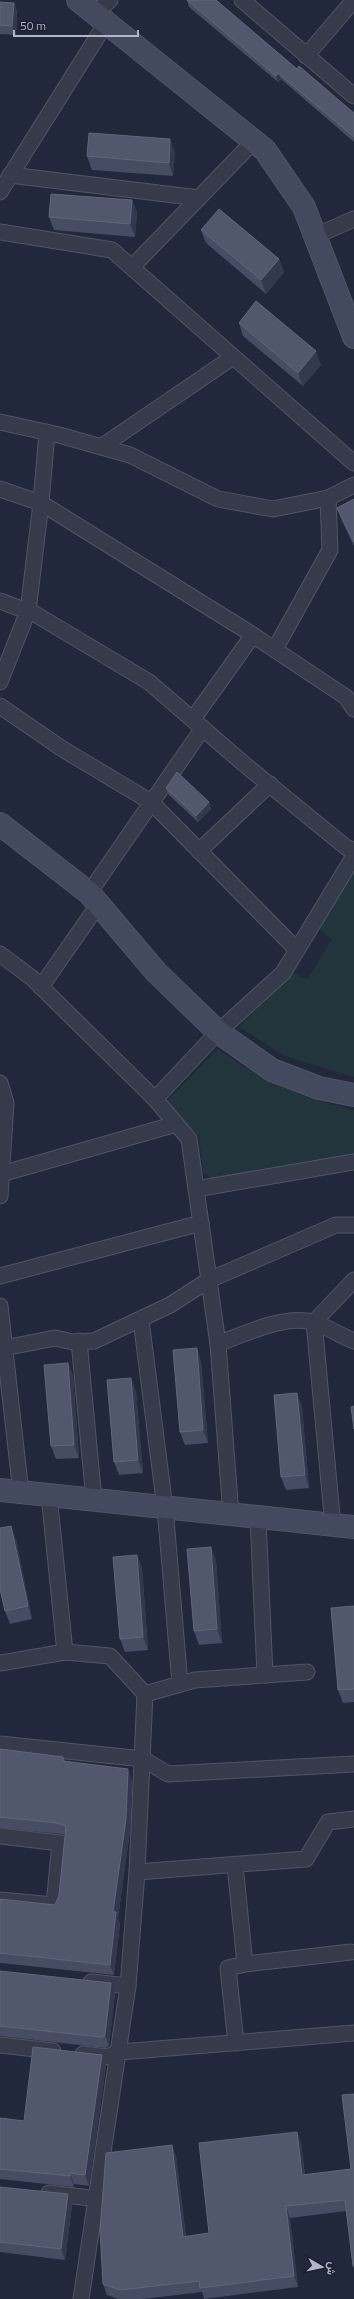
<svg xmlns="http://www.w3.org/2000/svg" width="354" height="2299" font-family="'Titillium Web',Vazirmatn,sans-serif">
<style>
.green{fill:#23353c}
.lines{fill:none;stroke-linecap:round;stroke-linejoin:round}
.street-casing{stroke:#505566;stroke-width:17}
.secondary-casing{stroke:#505566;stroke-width:24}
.street{stroke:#353b4b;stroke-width:15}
.secondary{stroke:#43495e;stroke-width:22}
.wall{fill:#454c63}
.shaded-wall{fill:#32394e}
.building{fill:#51576d;stroke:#60667b}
</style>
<rect width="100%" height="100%" fill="#21283b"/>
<!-- green -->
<g class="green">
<polygon points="354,865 354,1077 285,1056 239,1027 292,972 307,980 332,939 317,927"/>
<path d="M218,1049c42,31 84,50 136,61v45l-138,26 -13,-8 -4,-37 -34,-33z"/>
</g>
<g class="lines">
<!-- street casing -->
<g class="street-casing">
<g id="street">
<polyline points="242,0 354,96"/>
<polyline points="94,14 110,0"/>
<polyline points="306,56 354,0"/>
<polyline points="10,175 199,198"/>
<polyline points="0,192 106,23"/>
<polyline points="0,232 112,250 354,463"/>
<polyline points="315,236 354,219"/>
<polyline points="132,267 254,141"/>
<polyline points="0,422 59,435 130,455 218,499 273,509 328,498 354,485"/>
<polyline points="47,432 41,503 253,635 193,719"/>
<polyline points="101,447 233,357"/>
<polyline points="0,489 41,503 28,611 0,682"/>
<polyline points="0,601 35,614 149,682 244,764 347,848 354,850"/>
<polyline points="253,635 346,697 354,709"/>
<polyline points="275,649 330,550 328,498"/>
<polyline points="0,706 61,748 151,802 297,950"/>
<polyline points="199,851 270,784"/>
<polyline points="89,893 203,728"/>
<polyline points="0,954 32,978 155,1099 189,1139 218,1344 231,1515"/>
<polyline points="41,987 98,905"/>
<polyline points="0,1083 6,1103 0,1196"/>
<polyline points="155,1099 218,1032 283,973 354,856"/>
<polyline points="1,1174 176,1124"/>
<polyline points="196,1189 354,1162"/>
<polyline points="0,1276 201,1223"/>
<polyline points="0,1306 21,1493"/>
<polyline points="141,1320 165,1508 180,1684"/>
<polyline points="79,1341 94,1500"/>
<path d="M218,1344c26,-10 70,-31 97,-21 13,4 26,13 39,18"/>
<polyline points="4,1348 55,1338 73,1342 94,1341 170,1305 209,1280 336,1225 354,1225"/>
<polyline points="49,1495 65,1652"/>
<polyline points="258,1518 265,1675"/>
<polyline points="333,1526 314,1322 354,1280"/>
<polyline points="0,1663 65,1652 110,1656 145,1694"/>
<polyline points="0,1744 143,1759 168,1774 354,1764"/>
<polyline points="0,1836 60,1843 54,1905 0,1900"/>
<polyline points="235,1865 245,1964 228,1968 236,2043"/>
<polyline points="137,1872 306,1859 328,1822 354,1819"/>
<polyline points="245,1964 351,1952"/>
<polyline points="91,1982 128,1986"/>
<polyline points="0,2045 53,2051"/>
<polyline points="83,2054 106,2057 120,2052 354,2033"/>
<polyline points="49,2193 98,2199"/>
<polyline points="81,2299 128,1986 137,1872 145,1694 195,1680 307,1672"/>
</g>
</g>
<!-- secondary casing -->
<g class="secondary-casing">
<g id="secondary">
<polyline points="78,0 265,150 304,207 354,337"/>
<polyline points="0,824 89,893 156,972 218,1032 272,1070 319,1088 354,1095"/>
<polyline points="0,1490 354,1527"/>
</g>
</g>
<!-- street -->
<use href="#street" class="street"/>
<!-- secondary -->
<use href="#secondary" class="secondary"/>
</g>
<!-- wall -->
<g class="wall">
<polygon points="187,0 297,69 354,113 354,142 281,79 278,82 189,7"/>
<polygon points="0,2 14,3 17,12 16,35 0,34"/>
<polygon points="175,152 173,176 92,170 87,156"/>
<polygon points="132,200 137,213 135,237 54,230 49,217"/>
<polygon points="201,230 279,259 284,272 266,294 206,243"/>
<polygon points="239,323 321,365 303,386 243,336"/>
<polygon points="354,499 354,546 342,521 337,508"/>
<polygon points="166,788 209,802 211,809 198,822 168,794"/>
<polygon points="201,1361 208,1443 185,1445 180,1432"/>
<polygon points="68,1363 73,1376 79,1458 56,1459 51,1446"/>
<polygon points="131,1378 136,1392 143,1473 119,1475 114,1462"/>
<polygon points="302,1406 309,1488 286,1490 281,1477"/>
<polygon points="16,1539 32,1619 10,1624 5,1611"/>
<polygon points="211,1547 216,1561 222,1643 199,1645 194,1631"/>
<polygon points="137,1555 142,1568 148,1650 125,1652 120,1639"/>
<polygon points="354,1606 354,1702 343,1703 338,1690"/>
<polygon points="0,1749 63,1757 65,1761 132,1780 130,1830 118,1918 120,1923 114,1975 1,1963 0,1963 0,1899 55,1905 59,1895 65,1835 61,1834 0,1828"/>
<polygon points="0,1971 115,1994 109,2046 105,2048 0,2036"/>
<polygon points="106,2066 89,2186 74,2184 74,2187 0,2179 0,2118 24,2121"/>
<polygon points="354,2094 354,2269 353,2266 346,2211 290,2218 298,2287 204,2299 202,2292 143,2299 118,2299 107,2295 103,2284 172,2145 176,2156 186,2236 209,2233 297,2132 301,2143 305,2175 351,2169"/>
<polygon points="0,2187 68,2194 72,2205 65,2260 0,2252"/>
</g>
<!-- shaded-wall -->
<g class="shaded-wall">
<polygon points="14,3 17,12 16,35 12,26"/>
<polygon points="278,73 281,79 278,82 276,76"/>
<polygon points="170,139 175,152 173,176 169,163"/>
<polygon points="132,200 137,213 135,237 130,224"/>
<polygon points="279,259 284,272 266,294 261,280"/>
<polygon points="316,351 321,365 303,386 298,373"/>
<polygon points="209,802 211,809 198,822 196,816"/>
<polygon points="197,1348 201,1361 208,1443 203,1430"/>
<polygon points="68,1363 73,1376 79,1458 74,1445"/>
<polygon points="131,1378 136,1392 143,1473 138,1460"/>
<polygon points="297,1393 302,1406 309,1488 305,1475"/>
<polygon points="11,1526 16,1539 32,1619 28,1606"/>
<polygon points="211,1547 216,1561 222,1643 217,1629"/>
<polygon points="137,1555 142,1568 148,1650 143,1637"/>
<polygon points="128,1769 132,1780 130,1830 118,1918 120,1923 114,1975 110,1965 113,1912"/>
<polygon points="111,1983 115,1994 109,2046 105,2035"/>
<polygon points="102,2055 106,2066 89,2186 85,2175"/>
<polygon points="297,2132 301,2143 306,2186 302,2175"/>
<polygon points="172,2145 176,2156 187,2248 183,2237"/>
<polygon points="70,2173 74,2184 74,2187 70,2176"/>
<polygon points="68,2194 72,2205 65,2260 61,2249"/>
<polygon points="286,2206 290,2218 298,2287 294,2276"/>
</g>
<!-- building -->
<g class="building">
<polygon points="187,0 216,0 297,69 299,66 354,113 354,137 278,73 276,76"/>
<polygon points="0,2 14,3 12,26 0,25"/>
<polygon points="89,133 170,139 169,163 87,156"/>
<polygon points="51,194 132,200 130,224 49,217"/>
<polygon points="219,209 279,259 261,280 201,230"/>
<polygon points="256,301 316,351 298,373 239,323"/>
<polygon points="354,499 354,542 337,508"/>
<polygon points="177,772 209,802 196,816 166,788"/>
<polygon points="197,1348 203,1430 180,1432 173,1350"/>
<polygon points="68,1363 74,1445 51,1446 44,1365"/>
<polygon points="131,1378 138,1460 114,1462 107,1380"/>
<polygon points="297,1393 305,1475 281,1477 274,1395"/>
<polygon points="354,1406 354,1429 351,1407"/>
<polygon points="11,1526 28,1606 5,1611 0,1589 0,1528"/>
<polygon points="211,1547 217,1629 194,1631 187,1549"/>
<polygon points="137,1555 143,1637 120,1639 113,1557"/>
<polygon points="354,1606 354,1689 338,1690 331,1608"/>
<polygon points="0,1749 63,1757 63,1761 128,1769 126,1819 113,1912 116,1912 110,1965 0,1953 0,1899 55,1905 59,1895 66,1826 57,1823 0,1817"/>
<polygon points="0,1971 111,1983 105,2035 101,2037 0,2026"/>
<polygon points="33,2047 102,2055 85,2175 70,2173 70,2176 0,2169 0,2118 24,2121"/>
<polygon points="354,2094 354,2266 353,2266 345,2200 286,2206 294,2276 200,2288 199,2281 120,2290 103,2284 100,2231 106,2153 172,2145 183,2237 209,2233 199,2143 297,2132 302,2175 351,2169 342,2095"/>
<polygon points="0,2187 68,2194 61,2249 0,2242"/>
</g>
<!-- north arrow -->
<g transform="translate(322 2267) rotate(99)" stroke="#1b2030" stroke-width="3" paint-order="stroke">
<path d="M0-3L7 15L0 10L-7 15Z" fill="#b0b5c7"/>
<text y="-6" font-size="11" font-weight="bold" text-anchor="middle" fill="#b0b5c7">ش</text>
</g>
<!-- scale -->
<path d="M14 30v6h124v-6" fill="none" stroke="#b0b5c7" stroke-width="2"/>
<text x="20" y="30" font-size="12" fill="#b0b5c7" stroke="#1b2030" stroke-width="3" paint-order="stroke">50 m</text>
</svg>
